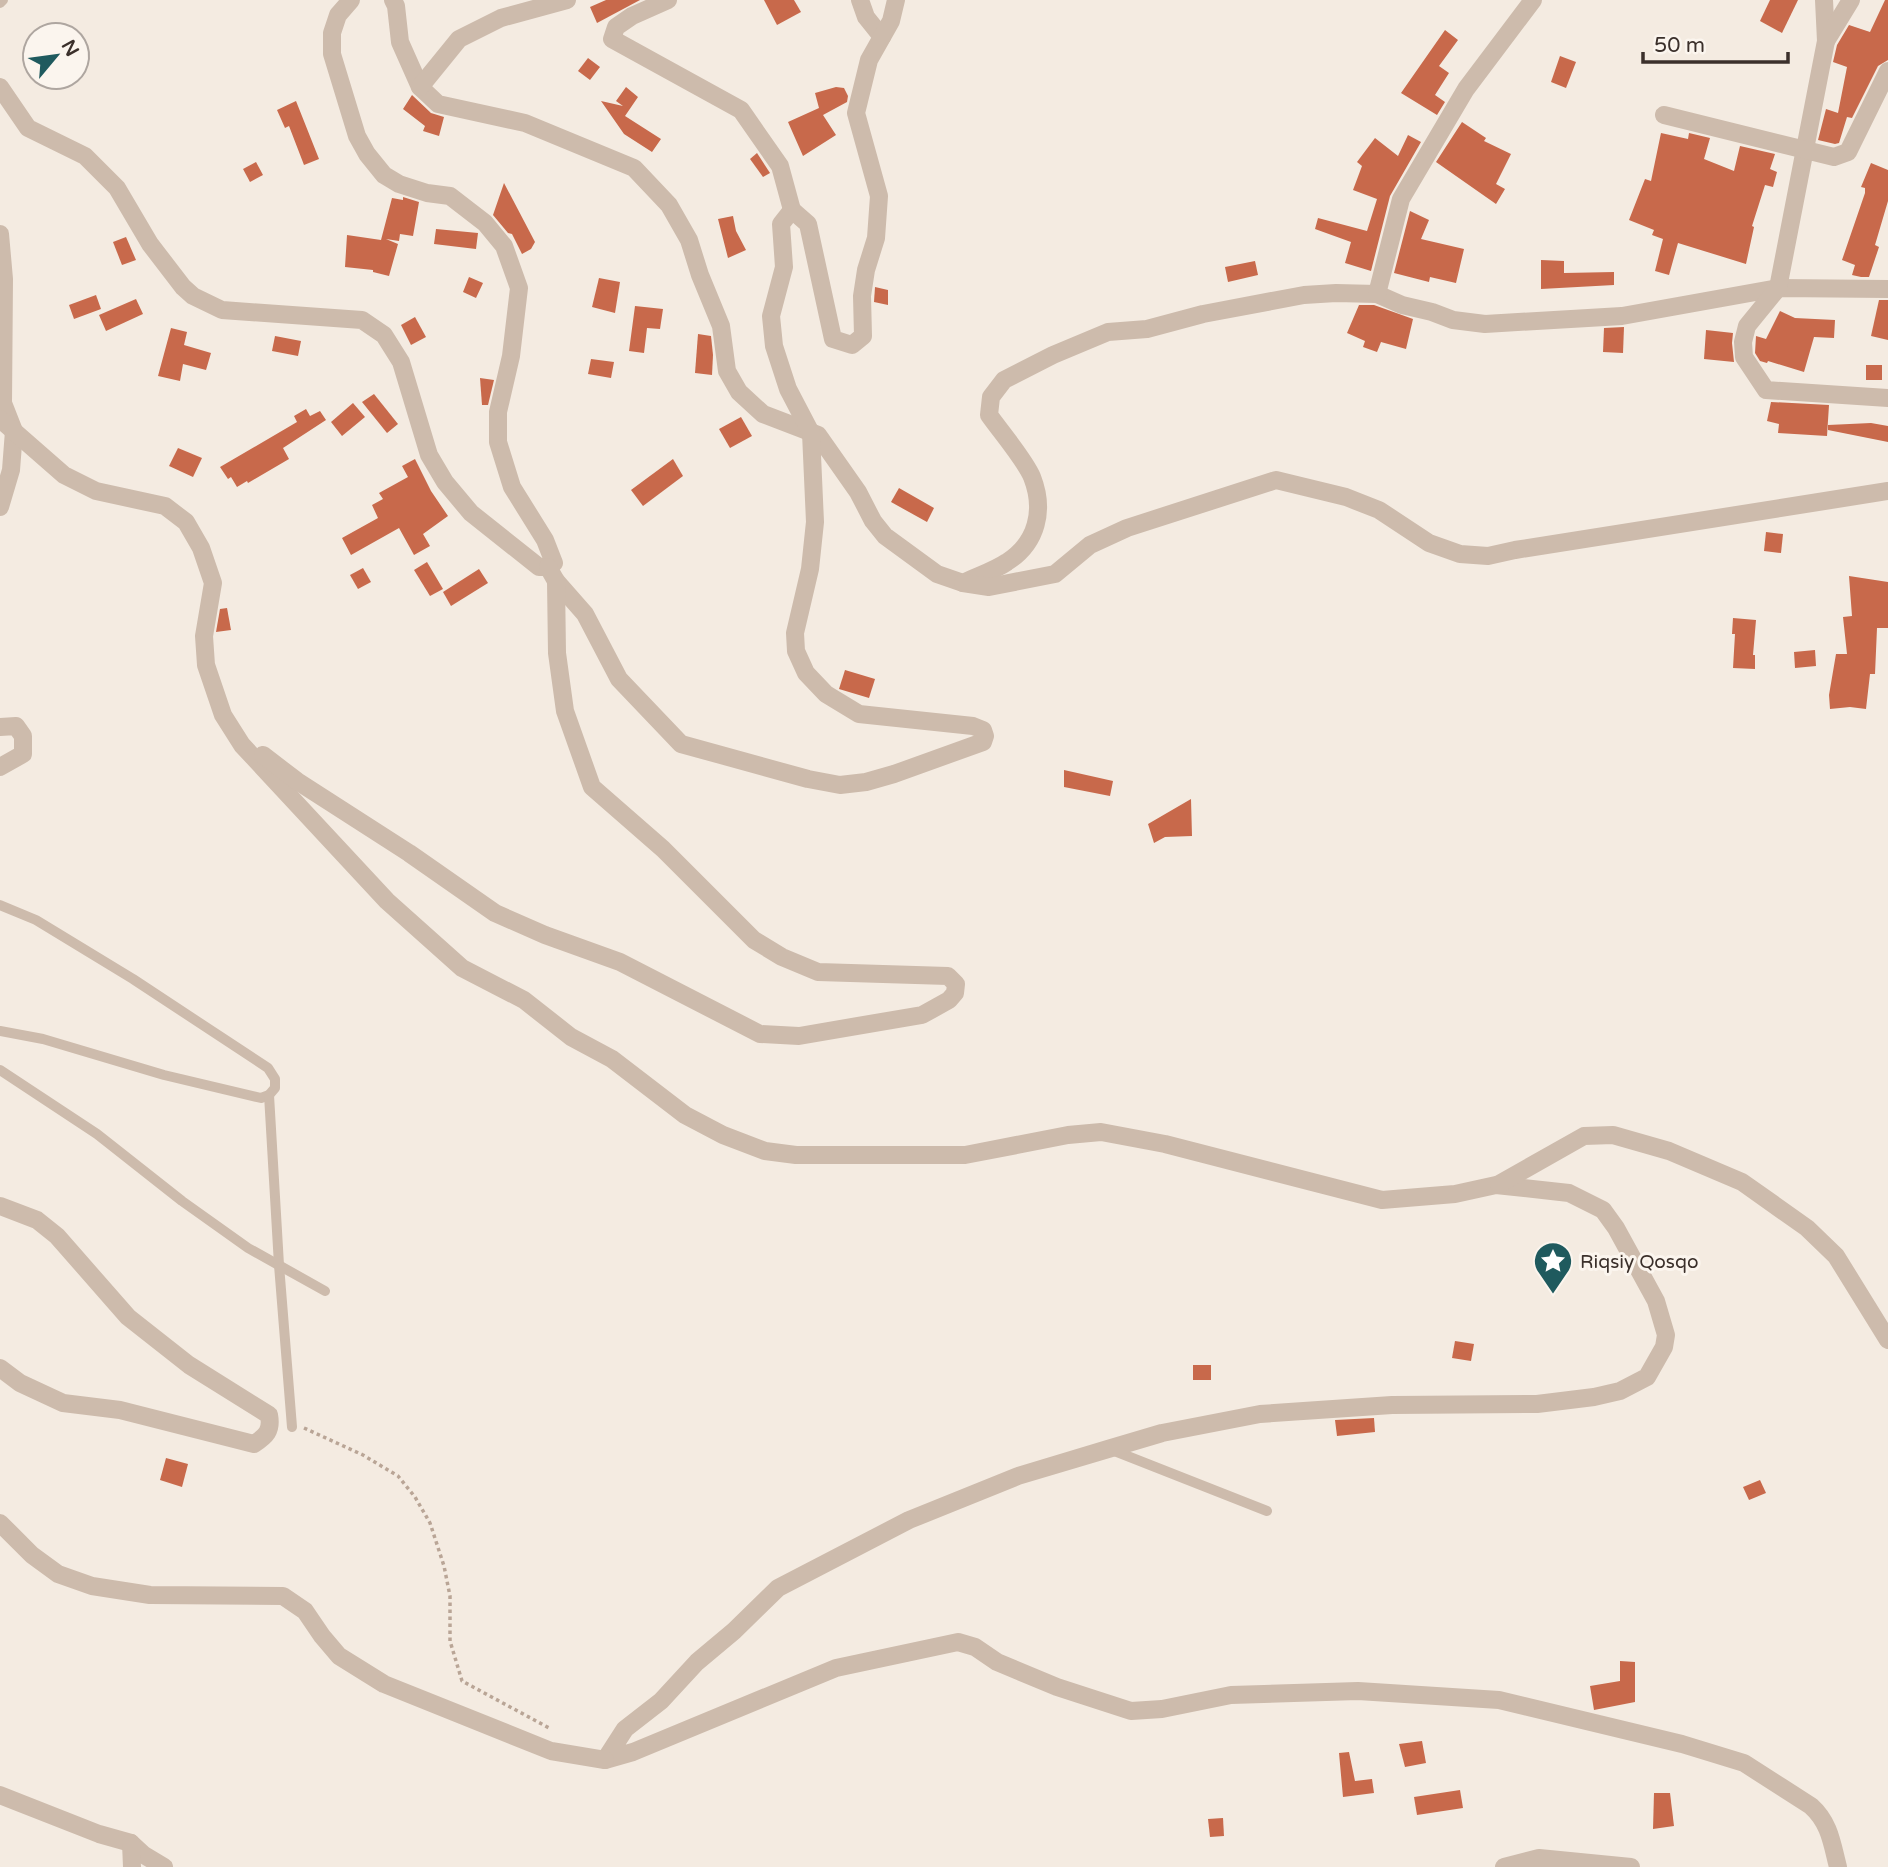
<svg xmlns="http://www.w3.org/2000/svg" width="1888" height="1867" font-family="'Varela Round',sans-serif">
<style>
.building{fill:#c8694b}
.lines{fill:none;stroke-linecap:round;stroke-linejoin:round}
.path{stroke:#b9a596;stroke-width:3.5;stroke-dasharray:3.5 3.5;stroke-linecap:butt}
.service{stroke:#cdbbac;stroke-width:10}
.minor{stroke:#cdbbac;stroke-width:18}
.labels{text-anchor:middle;stroke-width:6;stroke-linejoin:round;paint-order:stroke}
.poi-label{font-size:19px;fill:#3b302b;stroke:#fbf5ee;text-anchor:start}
</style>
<rect width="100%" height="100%" fill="#f4ebe1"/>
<!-- building -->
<g class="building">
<polygon points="606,0 640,0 597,23 590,7"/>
<polygon points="764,0 794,0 801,12 777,25"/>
<polygon points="1770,0 1798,0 1782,33 1760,21"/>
<polygon points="1885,0 1888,0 1888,60 1878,66 1852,118 1847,117 1839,143 1835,144 1818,140 1826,109 1838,113 1847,67 1833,62 1837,45 1849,25 1870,32"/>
<polygon points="1445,30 1458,40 1439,66 1449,73 1435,95 1445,102 1437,115 1401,93"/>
<polygon points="1560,56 1576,62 1566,88 1551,82"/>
<polygon points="588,58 600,67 590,80 578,71"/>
<polygon points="626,87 638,97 625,116 661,139 652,152 624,134 601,101 623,106 616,101"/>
<polygon points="836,87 844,88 848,96 847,102 823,115 836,135 803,156 788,122 819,108 815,93"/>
<polygon points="412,95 431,113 444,117 439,136 423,131 425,126 403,109"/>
<polygon points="296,101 319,159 304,165 289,126 285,128 277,110"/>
<polygon points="1462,122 1486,138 1484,141 1511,154 1496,184 1505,189 1496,204 1436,162"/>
<polygon points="1661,133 1688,139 1689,133 1710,138 1704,159 1734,171 1740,146 1775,154 1770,169 1777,172 1773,187 1765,185 1752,226 1754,227 1746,264 1678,243 1669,275 1655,271 1663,239 1652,235 1654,230 1629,220 1645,179 1651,181"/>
<polygon points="1408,135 1421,142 1390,196 1371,271 1345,263 1351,242 1315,229 1318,218 1367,231 1377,199 1353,190 1362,166 1357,162 1375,138 1398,156"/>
<polygon points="757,153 770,173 763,177 750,159"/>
<polygon points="256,162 263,175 250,182 243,169"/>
<polygon points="1871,163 1888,170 1888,201 1875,245 1879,247 1869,277 1861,277 1852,275 1855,265 1842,260 1865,193 1865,188 1861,187"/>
<polygon points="504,183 535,242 531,249 522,254 512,234 508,233 493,215"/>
<polygon points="403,197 419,202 413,236 400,234 399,241 386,239 398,244 389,276 373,272 373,270 345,267 347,235 381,240 392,198 403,200"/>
<polygon points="1410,211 1429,220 1421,239 1464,249 1456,283 1430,277 1429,282 1394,273"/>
<polygon points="733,216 736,231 746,250 728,258 718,219"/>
<polygon points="436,229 478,233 476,249 434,244"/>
<polygon points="126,237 136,260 122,265 113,242"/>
<polygon points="1541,260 1564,261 1564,273 1614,272 1614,285 1541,289"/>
<polygon points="1255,261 1258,275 1228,282 1225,267"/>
<polygon points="469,277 483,283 476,298 463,292"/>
<polygon points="599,278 620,282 615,313 592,307"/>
<polygon points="875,287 888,290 888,305 874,302"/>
<polygon points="96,295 101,309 74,319 69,305"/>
<polygon points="136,299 143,314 106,331 99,315"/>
<polygon points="1879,300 1888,300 1888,340 1871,336"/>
<polygon points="1359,305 1374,305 1413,319 1406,349 1381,342 1377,352 1363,347 1365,341 1347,333"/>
<polygon points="635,306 663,309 660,329 647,328 644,353 629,351"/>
<polygon points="1780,311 1795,318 1835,320 1834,338 1814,337 1804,372 1768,361 1767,363 1760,361 1755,353 1756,336 1766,339"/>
<polygon points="415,317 426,337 411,345 401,325"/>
<polygon points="1624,327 1623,353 1603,352 1604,328"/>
<polygon points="171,328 187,332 184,345 211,353 206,370 183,364 180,381 158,376"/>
<polygon points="1706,330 1733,333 1732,343 1734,362 1704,359"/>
<polygon points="698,334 711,336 713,355 712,375 695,373"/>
<polygon points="275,336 301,341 298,356 272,351"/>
<polygon points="591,359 614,362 611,378 588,374"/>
<rect x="1866" y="365" width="16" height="15"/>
<polygon points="480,378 494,380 488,405 482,405"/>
<polygon points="374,394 398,424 387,433 362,402"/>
<polygon points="1771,402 1829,405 1827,436 1778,433 1779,424 1767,421"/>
<polygon points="353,403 365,417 342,436 331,422"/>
<polygon points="306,409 310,416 320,411 326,420 283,448 289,459 248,483 247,481 237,487 231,477 228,479 220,467 297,422 294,416"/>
<polygon points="741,417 752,436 730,448 719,429"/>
<polygon points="1871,423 1888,426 1888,442 1828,430 1828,425"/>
<polygon points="178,448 202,458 193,477 169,466"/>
<polygon points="415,459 431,491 448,516 423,534 430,546 414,555 399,528 351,555 342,538 378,518 372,505 383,499 379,493 408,477 402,466"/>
<polygon points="673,459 683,476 643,506 631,490"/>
<polygon points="899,488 934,508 927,522 891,502"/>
<polygon points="1766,532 1783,534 1781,553 1764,551"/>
<polygon points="427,562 443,589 430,596 414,570"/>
<polygon points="363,568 371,582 358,589 350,575"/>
<polygon points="479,569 488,583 451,606 443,592"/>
<polygon points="1849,576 1888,582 1888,628 1877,628 1875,674 1870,674 1866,709 1850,707 1830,709 1829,695 1836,654 1847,654 1843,617 1852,616"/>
<polygon points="227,608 231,630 216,632 220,609"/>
<polygon points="1733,618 1756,620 1753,655 1755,655 1755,669 1733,668 1735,634 1732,634"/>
<polygon points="1815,650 1816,666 1795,668 1794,652"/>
<polygon points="845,670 875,679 869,698 839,689"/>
<polygon points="1064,770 1113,781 1110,796 1064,787"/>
<polygon points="1191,799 1192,836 1165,837 1154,843 1148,824"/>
<polygon points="1455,1341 1474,1344 1471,1361 1452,1358"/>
<rect x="1193" y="1365" width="18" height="15"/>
<polygon points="1374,1418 1375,1432 1337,1436 1335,1420"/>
<polygon points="166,1458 188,1464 182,1487 160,1480"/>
<polygon points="1760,1480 1766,1493 1749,1500 1743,1487"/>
<polygon points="1620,1661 1635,1662 1635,1702 1594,1710 1590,1686 1620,1681"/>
<polygon points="1422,1741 1426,1763 1405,1767 1399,1744"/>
<polygon points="1349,1752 1355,1781 1372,1779 1374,1793 1343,1797 1339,1753"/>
<polygon points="1460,1790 1463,1808 1417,1815 1414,1797"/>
<polygon points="1654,1793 1670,1793 1674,1826 1653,1829"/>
<polygon points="1223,1818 1224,1836 1210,1837 1208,1819"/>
</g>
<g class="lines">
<!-- path -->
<polyline class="path" points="304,1428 363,1455 398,1476 415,1497 430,1523 444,1566 450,1596 450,1641 462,1681 551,1729"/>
<!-- service -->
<g class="service">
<polyline points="0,3 3,0"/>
<polyline points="0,905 36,920 133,979 268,1068 275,1079 275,1088 269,1095 261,1098 164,1075 43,1039 0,1031"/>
<polyline points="0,1070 97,1134 182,1201 248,1248 325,1291"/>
<polyline points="269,1095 279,1265 292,1427"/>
<polyline points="1112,1450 1267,1511"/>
</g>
<!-- minor -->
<g class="minor">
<path d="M393,0l3,6 4,36 20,45 18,17 87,19 109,45 35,37 20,35 11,35 21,51 6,45 12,21 24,22 55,21 40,57 15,29 12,15 52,38 26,9c14,-7 31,-12 44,-21 30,-19 38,-52 25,-85 -7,-17 -31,-45 -43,-62l2,-18 13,-17 49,-25 55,-23 39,-3 56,-15 101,-19 32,-2 41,1 25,11 30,7 21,8 32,4 137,-8 156,-28 110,1"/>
<polyline points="668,0 632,16 616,27 612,39 741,110 780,166 792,210"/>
<polyline points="860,0 866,17 882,37"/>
<polyline points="1824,0 1826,41 1778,288 1747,326 1743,342 1744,357 1766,390 1888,398"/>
<polyline points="1826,41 1851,0"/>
<polyline points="0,87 28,128 85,156 117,188 150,244 183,287 193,296 222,310 362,320 384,335 401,362 429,455 445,482 471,513 539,567 548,567 554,563 545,540 512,487 498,442 498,412 511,356 519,288 504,246 485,223 450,196 427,193 399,184 384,175 367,154 357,136 332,54 332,33 338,15 351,0"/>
<polyline points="420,87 459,39 501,18 567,0"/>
<polyline points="1664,115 1834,157 1848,152 1888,71"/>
<polyline points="0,234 4,279 3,403 14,431 11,470 0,507"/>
<polyline points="1377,294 1401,199 1466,89 1533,0"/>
<path d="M0,419l64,56 32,16 69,15 21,16 15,26 12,35 -9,53 2,29 17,50 19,30 145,156 75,67 62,32 47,37 41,22 73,56 38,20 42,16 31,4h169l103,-20 33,-3 64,12 217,56 73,-6 41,-9 73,8 34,17 13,18 40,73 10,34 -2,12 -17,30 -27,14 -26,6 -57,7 -145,1 -132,9 -98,19 -54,16 -90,27 -109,44 -131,68 -44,43 -37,31 -36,39 -36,28 -20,31 28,-8 203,-84 122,-26 17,5 22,15 60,25 74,24 31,-2 69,-14 127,-4 141,9 183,44 62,19 67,43c19,17 21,38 27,61"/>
<polyline points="556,581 585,614 619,679 681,744 808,779 840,785 866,782 894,774 983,742 985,736 983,730 973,726 859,714 826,694 806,673 796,651 795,633 810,569 815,522 811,433 788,389 774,346 771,316 784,267 781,224 792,210 808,224 833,339 852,345 863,336 862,296 866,270 876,238 879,196 856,113 869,60 891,21 896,0"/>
<polyline points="963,583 989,587 1055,574 1090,545 1127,528 1276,480 1346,497 1379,510 1429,543 1460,554 1488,556 1515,550 1888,491"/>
<polyline points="0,727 16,726 23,736 23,754 0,767"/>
<polyline points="263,755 297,781 409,853 495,913 545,935 620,962 760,1034 799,1036 922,1015 949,1000 955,993 956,984 948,976 818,972 782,957 754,940 663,849 592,787 565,711 557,653 556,581 548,567"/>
<polyline points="1499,1184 1584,1136 1613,1135 1669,1151 1742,1182 1807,1228 1836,1256 1888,1340"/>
<path d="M0,1206l37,14 20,16 71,81 61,48 80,50c3,16 -3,21 -15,29l-134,-34 -57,-7 -43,-20 -20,-15"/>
<polyline points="0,1523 32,1555 58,1574 92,1586 150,1595 283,1596 305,1611 322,1636 339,1656 384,1684 551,1751 605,1760"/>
<polyline points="0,1795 99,1834 131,1843 144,1855 164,1867"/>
<polyline points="131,1843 132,1867"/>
<polyline points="1504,1867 1539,1858 1631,1867"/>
</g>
</g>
<!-- icons -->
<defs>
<g id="sight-pin" transform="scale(2.0125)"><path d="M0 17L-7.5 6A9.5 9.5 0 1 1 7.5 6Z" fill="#1f5a5e" stroke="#fbf5ee"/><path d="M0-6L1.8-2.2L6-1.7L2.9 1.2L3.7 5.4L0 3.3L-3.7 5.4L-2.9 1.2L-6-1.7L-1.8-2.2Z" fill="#fff"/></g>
</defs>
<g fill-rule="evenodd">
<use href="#sight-pin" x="1553" y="1261"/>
</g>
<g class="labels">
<!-- poi labels -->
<g class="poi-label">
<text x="1580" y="1268">Riqsiy Qosqo</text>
</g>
</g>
<!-- north arrow -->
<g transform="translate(56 56) rotate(61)"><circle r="33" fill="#fbf5ee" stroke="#aea6a0" stroke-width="2"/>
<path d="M0-5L12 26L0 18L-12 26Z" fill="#1f5a5e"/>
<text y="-10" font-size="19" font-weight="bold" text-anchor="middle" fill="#3b302b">N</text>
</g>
<!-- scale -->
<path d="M1643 52v10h145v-10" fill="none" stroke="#3b302b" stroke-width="3.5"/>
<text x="1654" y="52" font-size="21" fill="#3b302b" stroke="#fbf5ee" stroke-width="5" paint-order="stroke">50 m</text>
</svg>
